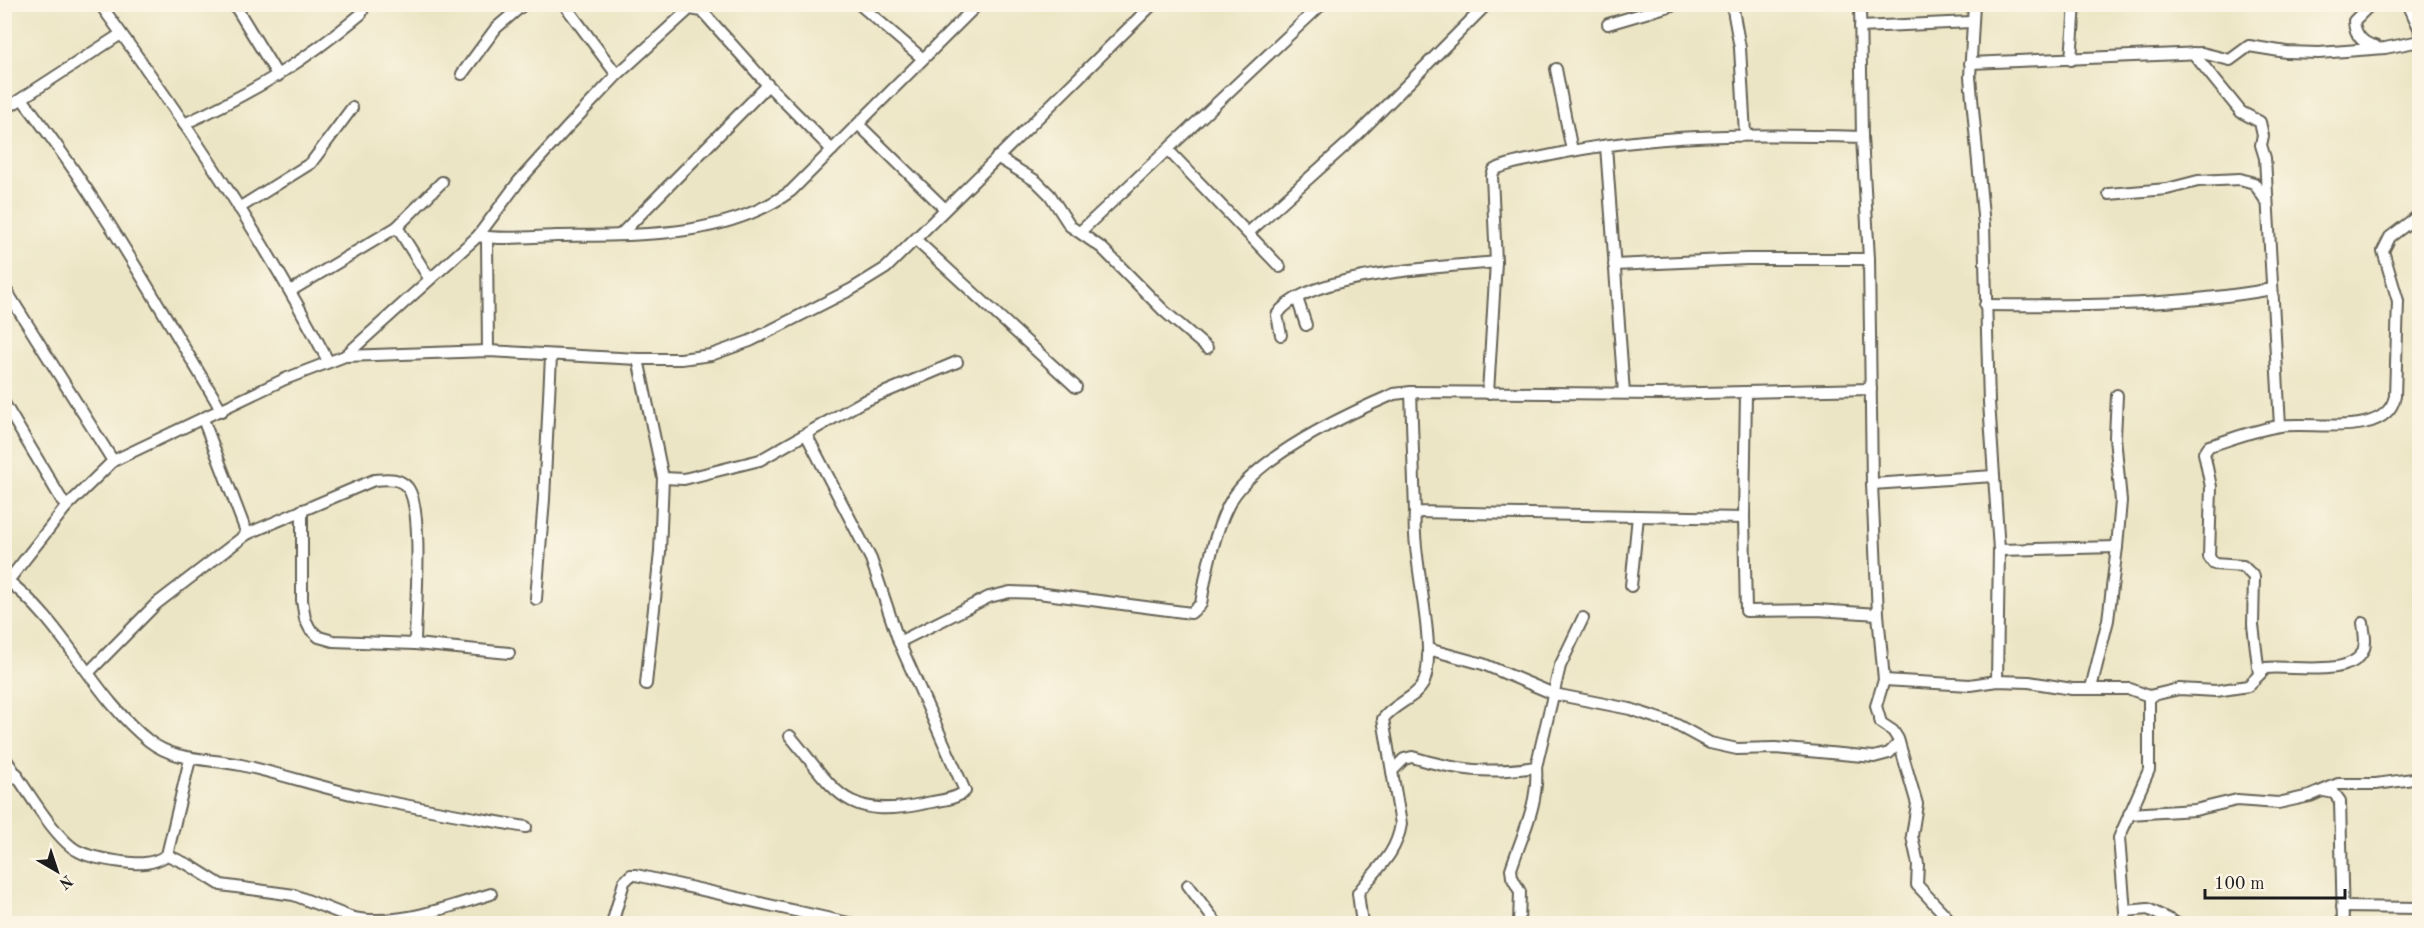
<svg xmlns="http://www.w3.org/2000/svg" width="2424" height="928" font-family="'Old Standard TT',serif">
<style>
.lines{fill:none;stroke-linecap:round;stroke-linejoin:round}
.minor-casing{stroke:#656257;stroke-width:14}
.minor{stroke:#fff;stroke-width:10}
</style>
<rect width="100%" height="100%" fill="#fcf5e5"/>
<filter id="ink" filterUnits="userSpaceOnUse"><feTurbulence type="fractalNoise" baseFrequency=".0167" numOctaves="2"/><feDisplacementMap in="SourceGraphic" scale="12" xChannelSelector="R" yChannelSelector="G"/><feConvolveMatrix kernelMatrix="1 2 1 2 8 2 1 2 1" color-interpolation-filters="sRGB"/></filter>
<filter id="wash" filterUnits="userSpaceOnUse"><feTurbulence type="fractalNoise" baseFrequency=".008" numOctaves="4" result="noise"/><feDisplacementMap in="SourceGraphic" scale="24" xChannelSelector="R" yChannelSelector="G"/><feGaussianBlur stdDeviation="1.35" result="paint"/><feColorMatrix in="noise" values="0 0 0 0 0 0 0 0 0 0 0 0 0 0 0 0 0 1.4 0 .05"/><feComposite in="paint" operator="in"/></filter>
<g filter="url(#wash)">
<rect width="100%" height="100%" fill="#ece5c5"/>
</g>
<g filter="url(#ink)">
<g class="lines">
<!-- minor casing -->
<g class="minor-casing">
<g id="minor">
<path d="M100,4c83,115 163,232 228,357"/>
<polyline points="234,4 278,76"/>
<polyline points="564,4 617,75"/>
<polyline points="859,4 922,58"/>
<polyline points="1732,4 1740,48 1745,134"/>
<polyline points="1860,4 1862,137 1869,259 1872,484 1878,614 1884,680 1876,706 1881,723 1893,731 1898,739 1917,804 1912,836 1918,864 1917,885 1947,917"/>
<polyline points="1974,4 1970,77 1984,226 1989,402 1999,550 1997,681"/>
<path d="M2371,4l-17,17c1,13 7,22 21,25"/>
<polyline points="2408,4 2420,30"/>
<polyline points="691,9 702,11 768,85 832,150"/>
<polyline points="1608,24 1676,4"/>
<polyline points="1860,27 1971,22"/>
<polyline points="2193,53 2241,112 2260,122 2263,136 2261,145 2265,158 2280,426"/>
<polyline points="2071,60 2075,4"/>
<polyline points="1970,63 2202,53 2230,60 2249,46 2286,52 2319,53 2385,48 2420,41"/>
<polyline points="1556,69 1572,151"/>
<polyline points="462,74 496,28 524,4"/>
<path d="M23,100c76,98 135,205 199,311"/>
<polyline points="4,110 121,34"/>
<path d="M184,124c68,-31 120,-62 177,-110l4,-10"/>
<polyline points="859,125 945,209"/>
<polyline points="1606,146 1624,393"/>
<polyline points="1169,151 1280,267"/>
<polyline points="997,157 1036,181 1050,195 1070,226 1102,248 1164,311 1207,348"/>
<polyline points="2109,194 2167,189 2198,181 2240,179 2254,183 2266,201"/>
<polyline points="239,208 311,163 352,108"/>
<polyline points="397,227 429,278"/>
<polyline points="1081,231 1322,4"/>
<polyline points="1249,232 1358,134 1487,4"/>
<polyline points="621,234 768,85"/>
<path d="M478,236c25,4 52,1 78,0 79,-1 169,3 235,-45l187,-187"/>
<polyline points="487,237 488,351"/>
<polyline points="916,240 1076,387"/>
<polyline points="1614,265 1747,259 1869,259"/>
<polyline points="4,287 113,461"/>
<polyline points="292,290 397,227 442,182"/>
<polyline points="1297,298 1306,325"/>
<path d="M1985,305c95,1 193,1 287,-16"/>
<path d="M1281,335l-4,-20c27,-43 171,-48 219,-53"/>
<polyline points="345,356 478,236 519,181 566,129 617,75 695,4"/>
<polyline points="638,359 663,478 660,552 646,684"/>
<polyline points="1411,392 1415,512 1744,518"/>
<path d="M1488,393l8,-131 -4,-86 2,-6c15,-8 36,-10 53,-14 104,-23 208,-22 315,-19"/>
<polyline points="1746,393 1744,518 1746,611 1817,610 1878,614"/>
<polyline points="4,403 66,507"/>
<path d="M203,419l44,115 127,-54c13,-1 25,-3 34,8 16,22 7,125 7,156"/>
<polyline points="663,478 684,479 760,460 862,402 957,362"/>
<polyline points="1872,484 1994,476"/>
<polyline points="302,510 302,600 305,619 310,629 319,637 333,641 415,644 509,653"/>
<polyline points="1999,550 2117,547"/>
<path d="M4,578c60,43 88,118 145,163 27,21 60,17 92,24 40,9 79,22 119,31 55,12 110,21 166,31"/>
<polyline points="4,586 66,507 113,461 285,379 345,356 488,351 638,359 681,359 711,355 750,341 852,289 886,268 1153,4"/>
<polyline points="1631,586 1638,516"/>
<polyline points="536,599 544,499 551,356"/>
<path d="M899,642l90,-45 21,-5 28,1 153,20 10,-9c5,-33 12,-68 27,-98 24,-48 117,-91 166,-112l17,-2 249,2 211,-5"/>
<polyline points="1428,649 1483,664 1554,694 1630,709 1675,724 1710,743 1737,749 1775,748 1874,757 1889,753 1899,743"/>
<polyline points="89,672 156,604 247,534"/>
<path d="M2259,674l-6,-49 1,-48 -11,-11 -29,-2 -5,-7 2,-70 -7,-34 5,-7c23,-7 48,-17 71,-20 33,-5 107,13 115,-30l3,-95 -15,-50 7,-14 29,-22"/>
<path d="M1884,680l86,5 27,-4 32,1 43,7h58l19,7 30,-7 37,2 32,-5 18,-18c23,-3 85,10 97,-17 4,-8 1,-19 0,-28"/>
<polyline points="2091,688 2108,620 2117,547 2121,501 2115,437 2117,395"/>
<path d="M790,736c46,54 53,84 132,68 13,-3 34,-4 43,-13l-66,-149 -28,-83 -64,-123"/>
<path d="M4,757c17,23 51,83 74,94 13,7 30,9 44,11 17,2 30,3 45,-7l23,-96"/>
<path d="M1392,771l12,-12 8,-2c46,14 77,17 124,10"/>
<polyline points="4,784 17,774"/>
<polyline points="2324,791 2334,793 2340,801 2343,924"/>
<polyline points="2129,814 2195,810 2237,800 2278,803 2310,796 2338,784 2376,784 2420,778"/>
<polyline points="167,855 189,865 221,885 294,895 350,917 348,924"/>
<polyline points="1188,885 1217,924"/>
<polyline points="2342,907 2420,908"/>
<polyline points="2126,911 2148,909 2178,924"/>
<path d="M350,917c46,11 97,-10 141,-23"/>
<polyline points="612,924 624,882 631,875 636,875 853,924"/>
<path d="M1362,924l-4,-31c18,-24 38,-37 43,-69l-18,-105c10,-15 34,-21 41,-37 14,-37 -13,-123 -9,-170"/>
<path d="M1519,924l1,-32 -8,-15 -1,-8c11,-34 28,-65 25,-102l24,-101 23,-48"/>
<polyline points="2126,924 2119,838 2149,770 2149,696"/>
</g>
</g>
<!-- minor -->
<use href="#minor" class="minor"/>
</g>
</g>
<!-- margin -->
<rect width="2424" height="928" fill="none" stroke="#fcf5e5" stroke-width="24"/>
<!-- north arrow -->
<g transform="translate(57 871) rotate(141)" stroke="#fcf5e5" stroke-width="4.5" paint-order="stroke">
<path d="M0-4.5L10 22L0 15L-10 22Z" fill="#1c1c1c"/>
<text y="-9" font-size="16" font-weight="bold" text-anchor="middle" fill="#1c1c1c">N</text>
</g>
<!-- scale -->
<path d="M2205 889v9h140v-9" fill="none" stroke="#1c1c1c" stroke-width="3"/>
<text x="2214" y="889" font-size="18" fill="#1c1c1c" stroke="#fcf5e5" stroke-width="4.5" paint-order="stroke">100 m</text>
</svg>
